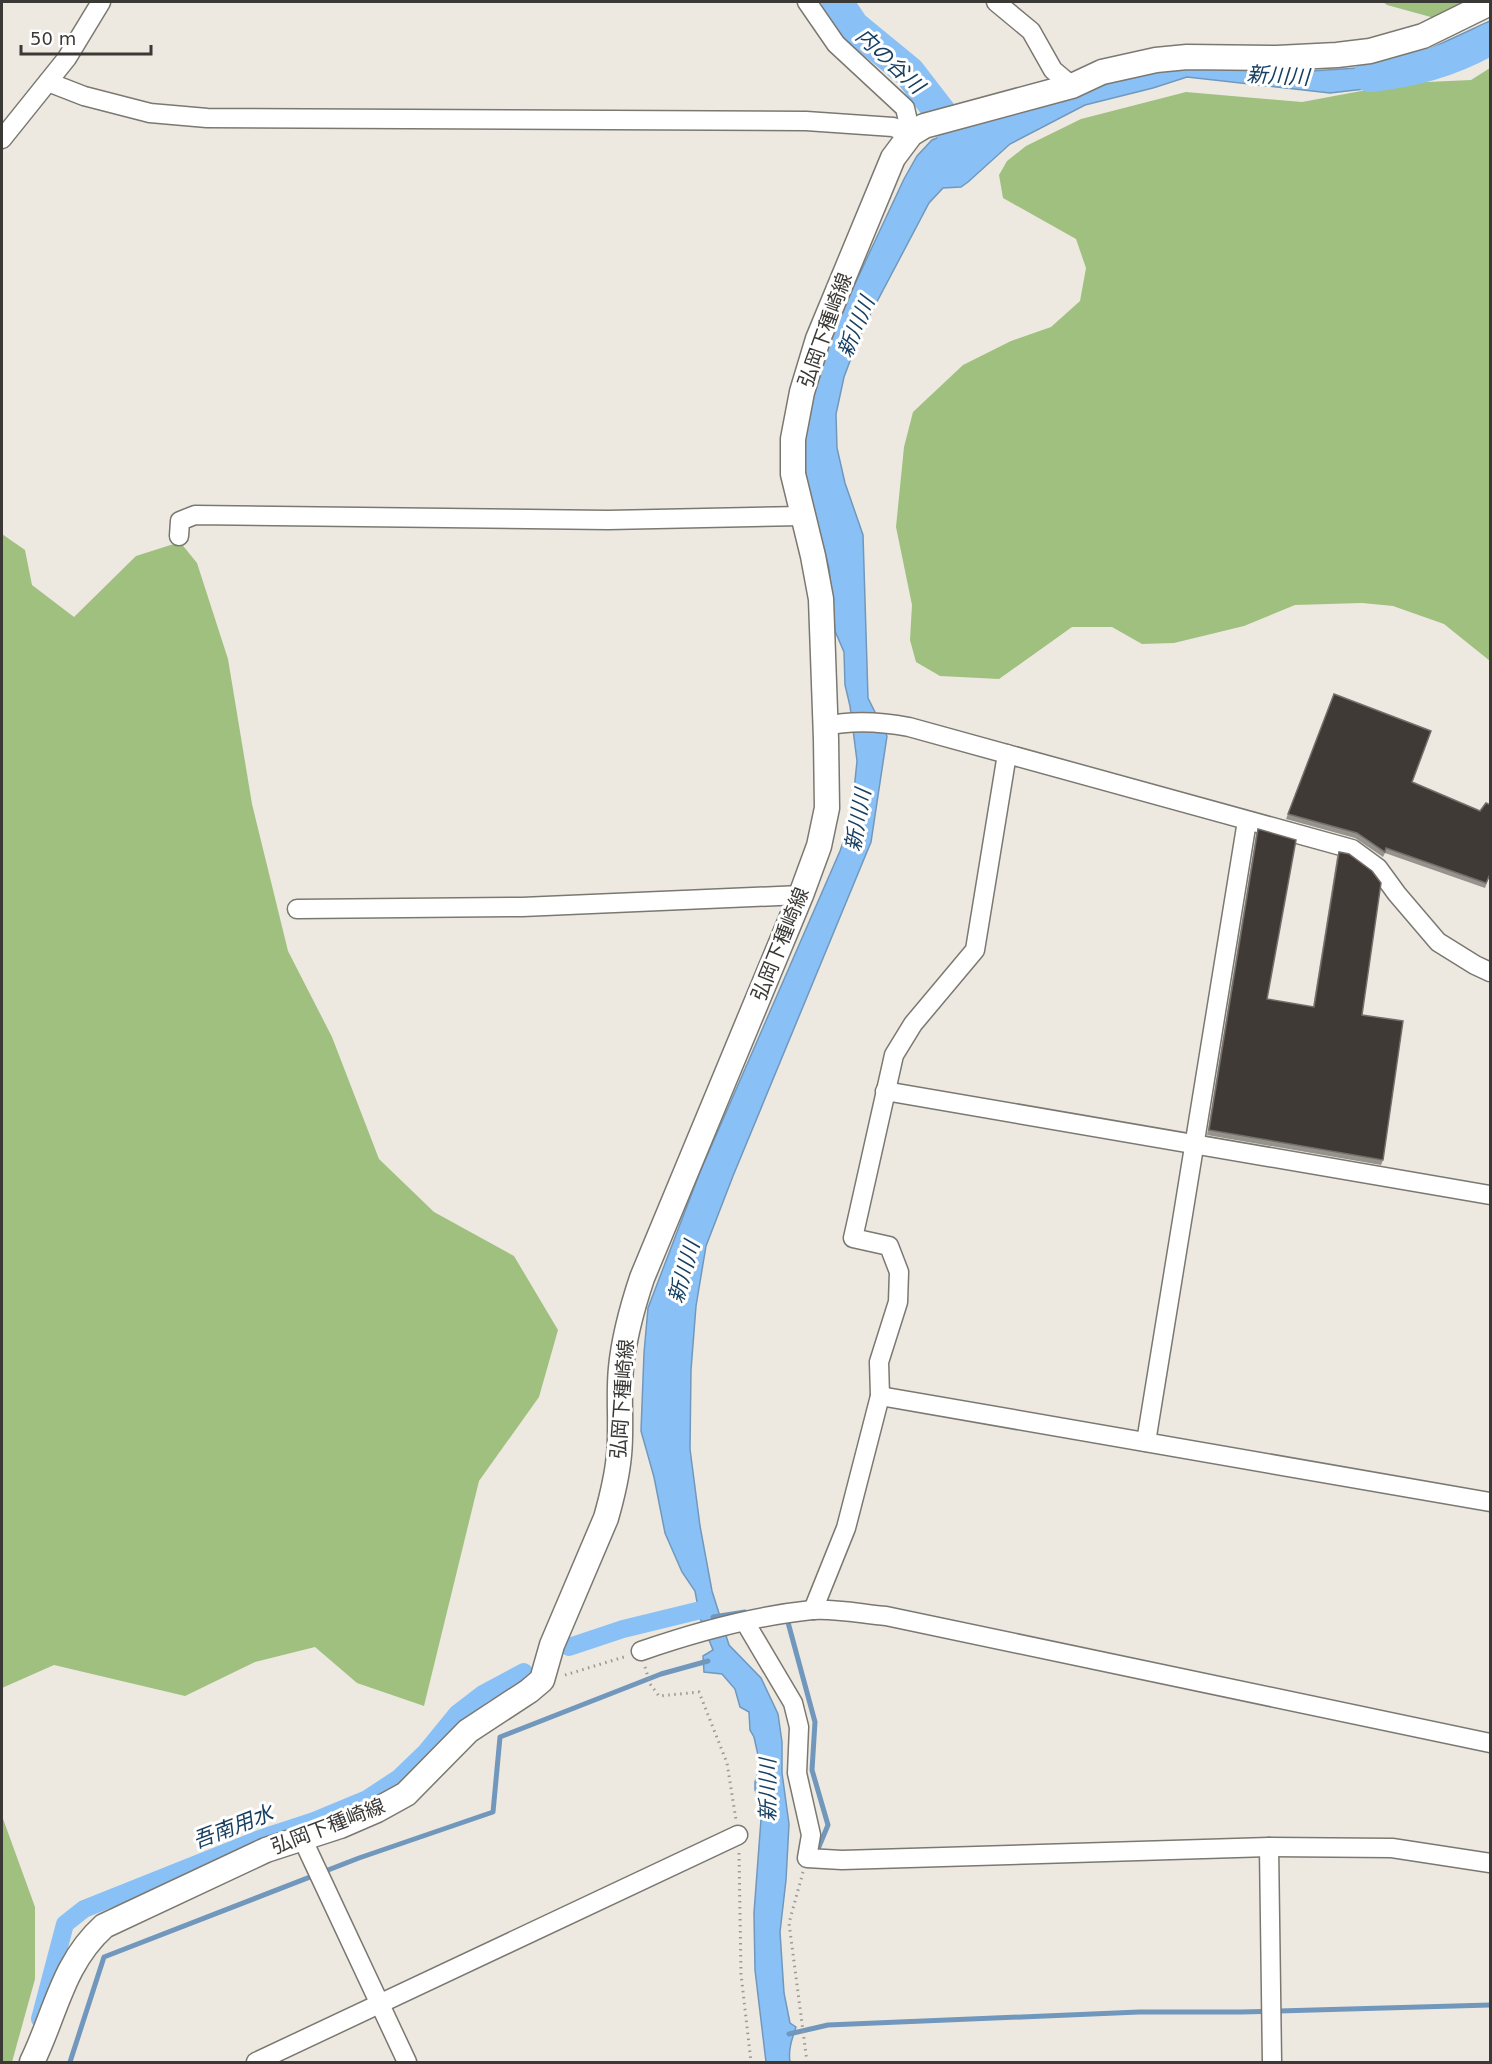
<svg xmlns="http://www.w3.org/2000/svg" width="1492" height="2064" font-family="'DejaVu Sans','Noto Sans JP',sans-serif">
<style>
.forest{fill:#a0c07f}
.water{fill:#89c1f6;stroke:#7198bc;stroke-width:1.5}
.lines{fill:none;stroke-linecap:round;stroke-linejoin:round}
.stream{stroke:#7198bc;stroke-width:5}
.canal{stroke:#89c1f6;stroke-width:18}
.river{stroke:#89c1f6;stroke-width:32}
.minor-casing{stroke:#7b7871;stroke-width:21}
.major-casing{stroke:#7b7871;stroke-width:27}
.path{stroke:#9b9993;stroke-width:3;stroke-dasharray:1.5 4.5;stroke-linecap:butt}
.minor{stroke:#fff;stroke-width:18}
.major{stroke:#fff;stroke-width:24}
.wall{fill:#96928c}
.building{fill:#403a37;stroke:#746e6a;stroke-width:1.5}
.labels{text-anchor:middle;stroke-width:6;stroke-linejoin:round;paint-order:stroke}
.street-label{font-size:20px;fill:#3a3936;stroke:#fff}
.water-label{font-size:21px;font-style:italic;fill:#163f62;stroke:#fff}
</style>
<rect width="100%" height="100%" fill="#ede9e1"/>
<!-- forest -->
<g class="forest">
<polygon points="1383,2 1484,2 1438,19 1387,5"/>
<polygon points="1490,68 1490,661 1444,624 1393,606 1362,603 1295,605 1244,626 1174,643 1142,644 1112,627 1072,627 999,679 940,676 916,662 910,640 912,605 896,527 904,447 913,412 963,365 1011,341 1051,327 1080,301 1086,268 1076,239 1003,198 999,175 1007,161 1026,146 1081,119 1186,92 1302,102 1404,83 1471,80"/>
<polygon points="2,534 25,550 32,585 74,617 136,556 180,542 197,563 228,659 252,804 288,951 332,1037 379,1159 434,1212 514,1256 558,1330 539,1397 479,1481 424,1706 357,1683 315,1647 255,1662 185,1696 54,1665 2,1688"/>
<polygon points="2,1816 35,1907 35,1979 12,2062 2,2062"/>
</g>
<!-- water -->
<g class="water">
<polygon points="1490,21 1490,47 1432,79 1423,52"/>
<path d="M1406,55l10,28 -86,10 -143,-16 -34,11 -68,17 -75,39 -42,38 -7,5 -18,1 -14,15 -58,110 -15,32 -12,32 -8,37 1,34 8,35 18,52 5,163 19,38 -16,106 -138,334 -27,70 -10,60 -5,64 -1,79 10,77 12,65 17,54 32,33 17,36 4,28v31l7,51 -3,56 -6,52 4,61 6,30 6,4c-4,12 -8,23 -6,35h-24l-11,-92 -1,-57 8,-107 -7,-16v-8l5,-18 -6,-27 -4,-7 -1,-18 -9,-5 -5,-18 -13,-15 -18,-2 -1,-16 10,-6 -13,-32 -5,-27 -13,-19 -17,-39 -11,-56 -13,-46 3,-78 4,-45 52,-136 140,-321 11,-31 6,-59 -7,-55 -5,-21 -1,-33 -9,-21 -6,-63 -25,-94 1,-48 18,-70 8,-21 73,-156 13,-23 15,-16 34,-14 177,-56 101,-3 68,4 60,-4z"/>
</g>
<g class="lines">
<!-- stream -->
<g class="stream">
<polyline points="786,1615 815,1722 812,1770 828,1825 818,1849"/>
<polyline points="713,1617 745,1612"/>
<polyline points="789,2034 828,2025 1139,2012 1241,2012 1490,2005"/>
<polyline points="70,2062 104,1957 359,1858 493,1812 500,1737 661,1674 708,1661"/>
</g>
<!-- canal -->
<g class="canal">
<polyline points="569,1647 623,1629 705,1609"/>
<polyline points="40,2019 65,1924 84,1909 262,1838 314,1821 367,1799 399,1778 426,1752 457,1714 483,1694 524,1672"/>
</g>
<!-- river -->
<g class="river">
<polyline points="837,2 853,26 909,72 943,116 960,145"/>
<path d="M1369,76c42,-4 85,-16 121,-37"/>
</g>
<!-- minor casing -->
<g class="minor-casing">
<g id="minor">
<polyline points="807,2 836,44 905,108 911,134"/>
<polyline points="996,2 1031,31 1053,70 1072,86"/>
<polyline points="48,82 84,96 150,113 207,118 806,121 893,127 911,134"/>
<polyline points="2,139 67,58 101,2"/>
<polyline points="179,536 180,521 195,515 608,520 802,516"/>
<path d="M825,726c27,-6 58,-4 84,1l443,122 26,19 19,26 41,48 37,23 15,7"/>
<polyline points="297,909 522,907 801,895"/>
<polyline points="885,1091 1490,1195"/>
<polyline points="880,1396 1490,1502"/>
<polyline points="1146,1442 1247,821"/>
<polyline points="813,1610 846,1528 880,1396 879,1362 898,1302 899,1272 889,1246 853,1238 894,1055 913,1024 975,950 1007,754"/>
<polyline points="745,1622 793,1703 799,1727 797,1773 811,1835 807,1858 842,1860 1269,1847 1392,1848 1490,1863"/>
<path d="M641,1651c55,-19 112,-35 171,-41 22,-2 51,4 74,6l604,127"/>
<polyline points="302,1838 407,2062"/>
<polyline points="1269,1847 1272,2062"/>
<polyline points="256,2062 738,1835"/>
</g>
</g>
<!-- major casing -->
<g class="major-casing">
<path id="major" d="M32,2062c24,-49 30,-98 72,-136l162,-76 74,-24 37,-16 29,-16 62,-63 61,-40 13,-11 10,-35 54,-127c6,-21 11,-41 13,-63 3,-29 -1,-58 2,-87 3,-32 11,-60 21,-90l159,-383 18,-49 8,-38 -1,-69 -5,-140 -8,-43 -20,-82v-35l9,-47 16,-53 75,-181 18,-24 13,-8 148,-40 30,-14 54,-12 31,-3 90,1 60,-3 33,-4 53,-15 67,-33"/>
</g>
<!-- path -->
<g class="path">
<polyline points="645,1667 650,1684 659,1696 699,1692 727,1763 736,1820"/>
<polyline points="565,1675 624,1657"/>
<polyline points="739,1853 741,1974 751,2062"/>
<polyline points="803,1872 789,1923 807,2062"/>
</g>
<!-- minor -->
<use href="#minor" class="minor"/>
<!-- major -->
<use href="#major" class="major"/>
</g>
<!-- wall -->
<g class="wall">
<polygon points="1334,694 1491,872 1485,888 1385,853 1383,857 1355,838 1286,819"/>
<polygon points="1258,829 1267,999 1313,1007 1337,857 1339,852 1383,1160 1381,1165 1207,1135 1256,834"/>
</g>
<!-- building -->
<g class="building">
<polygon points="1334,694 1431,731 1412,782 1480,811 1486,803 1491,805 1491,872 1486,883 1386,848 1385,852 1357,833 1288,814"/>
<polygon points="1258,829 1296,840 1267,999 1314,1007 1339,852 1349,854 1372,871 1381,883 1362,1015 1403,1021 1383,1160 1209,1130"/>
</g>
<g class="labels">
<!-- street labels -->
<g class="street-label">
<text transform="translate(825 330) rotate(-70)" y="7">弘岡下種崎線</text>
<text transform="translate(780 944) rotate(-68)" y="7">弘岡下種崎線</text>
<text transform="translate(622 1399) rotate(-86)" y="7">弘岡下種崎線</text>
<text transform="translate(328 1826) rotate(-21)" y="7">弘岡下種崎線</text>
</g>
<!-- water labels -->
<g class="water-label">
<text transform="translate(890 61) rotate(43)" y="7">内の谷川</text>
<text transform="translate(1278 76) rotate(3)" y="7">新川川</text>
<text transform="translate(856 327) rotate(-67)" y="7">新川川</text>
<text transform="translate(858 820) rotate(-80)" y="7">新川川</text>
<text transform="translate(684 1272) rotate(-74)" y="7">新川川</text>
<text transform="translate(768 1790) rotate(-90)" y="7">新川川</text>
<text transform="translate(233 1827) rotate(-21)" y="7">吾南用水</text>
</g>
</g>
<!-- border -->
<rect width="1492" height="2064" fill="none" stroke="#3a3936" stroke-width="6"/>
<!-- scale -->
<path d="M21 45v9h130v-9" fill="none" stroke="#3a3936" stroke-width="3"/>
<text x="30" y="45" font-size="18" fill="#3a3936" stroke="#ffffff" stroke-width="4.5" paint-order="stroke">50 m</text>
</svg>
